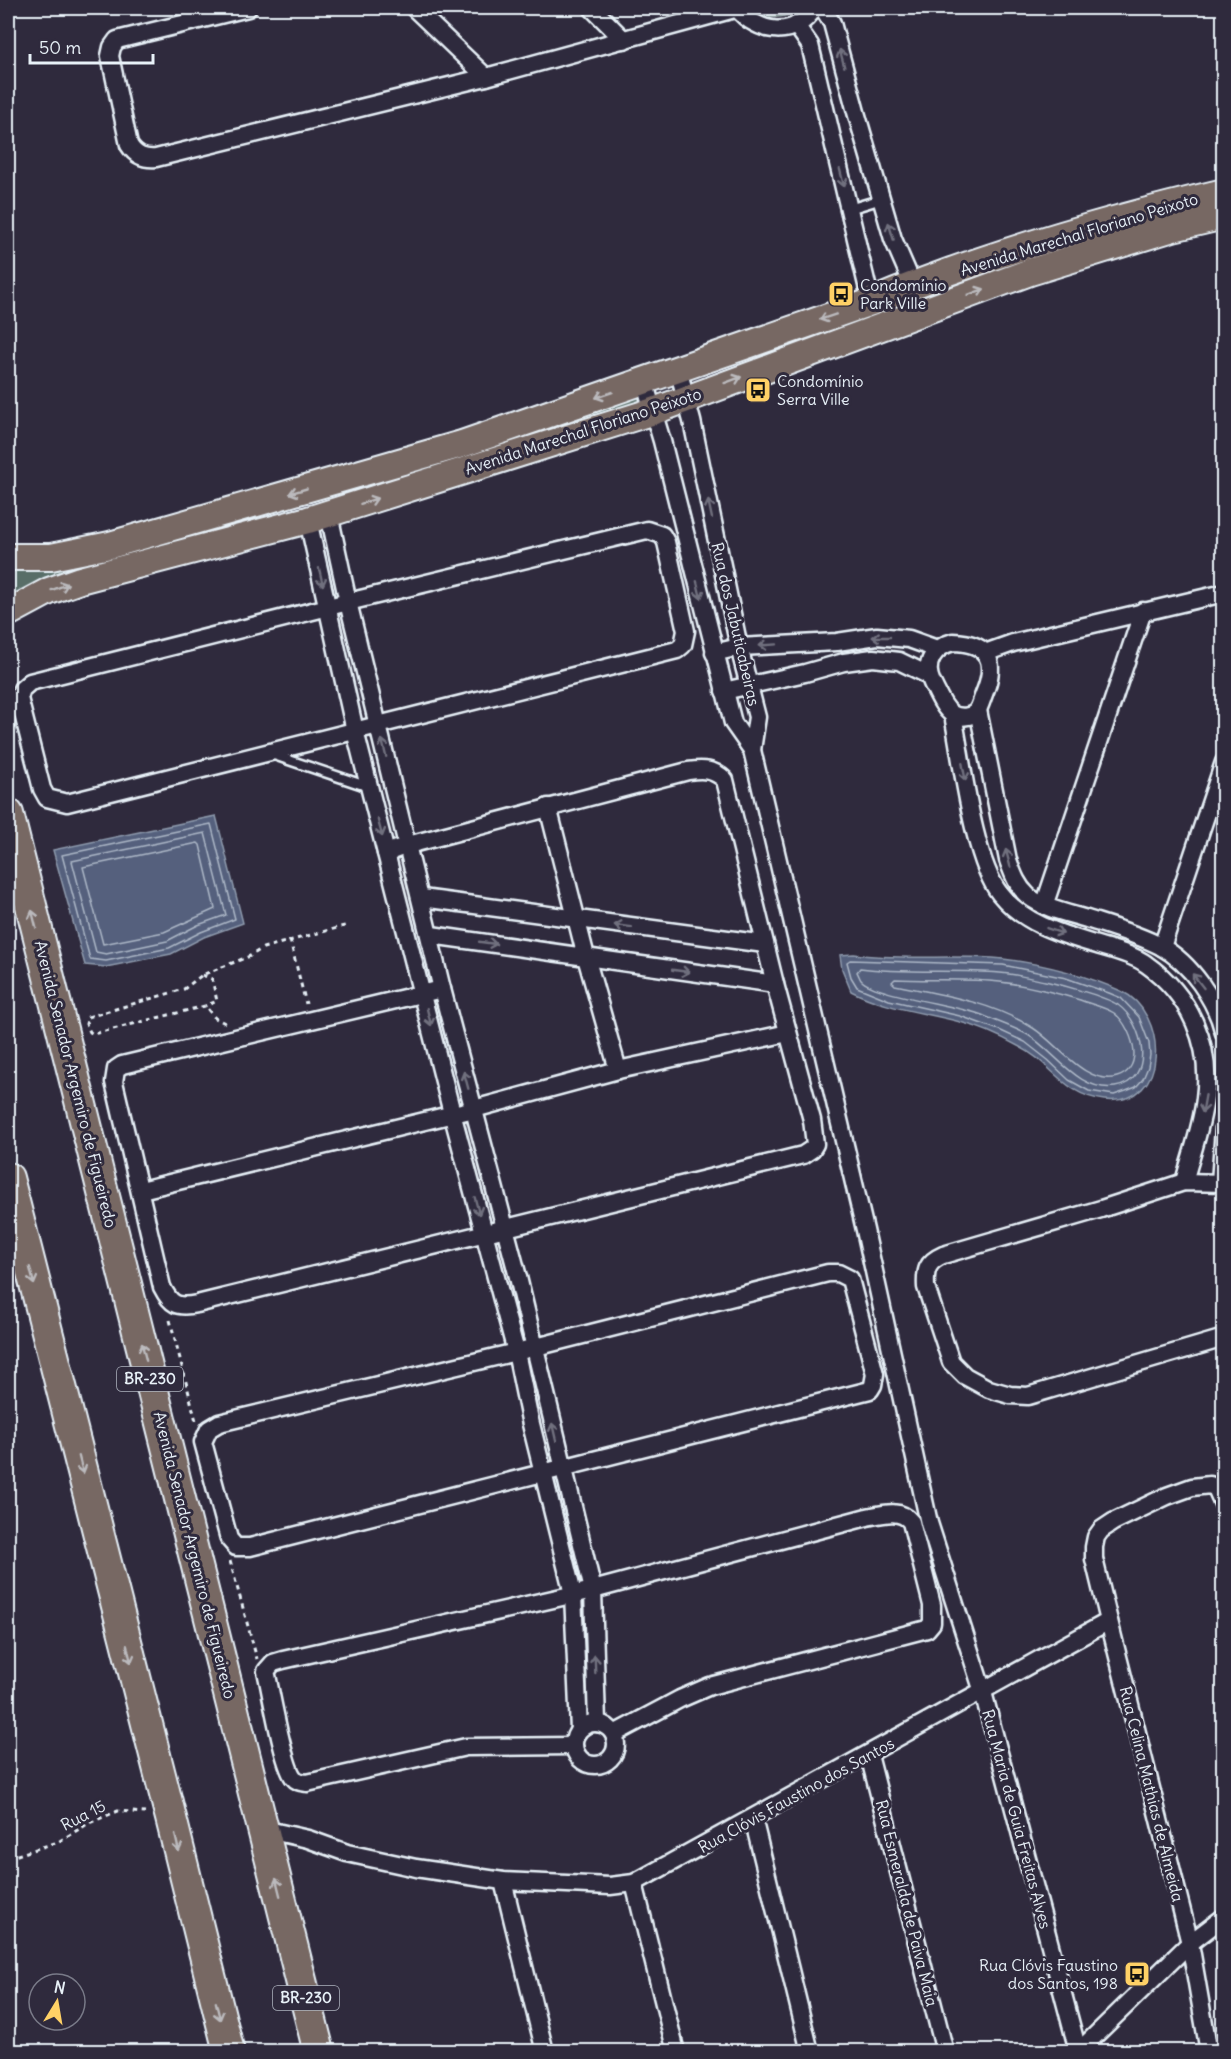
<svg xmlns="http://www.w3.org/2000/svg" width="1231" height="2059" font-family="Delius,sans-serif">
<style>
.green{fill:#596e68;stroke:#a0b0b0;stroke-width:1.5}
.water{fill:#54617d;stroke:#8f9bae;stroke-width:1.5}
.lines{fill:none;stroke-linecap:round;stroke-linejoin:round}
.shore{stroke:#adb7c7;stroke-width:1.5}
.lane-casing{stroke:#e8f1f8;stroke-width:13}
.street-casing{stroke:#e8f1f8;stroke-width:21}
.primary-casing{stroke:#e8f1f8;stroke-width:30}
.highway-casing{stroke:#e8f1f8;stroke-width:34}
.path{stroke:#e8f1f8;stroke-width:3;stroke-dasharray:4.5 4.5;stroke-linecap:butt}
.lane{stroke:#2f2a3d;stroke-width:8}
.street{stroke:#2f2a3d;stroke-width:16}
.primary{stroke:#776864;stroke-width:26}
.highway{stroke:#776864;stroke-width:30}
.oneway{stroke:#70707e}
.oneway2{stroke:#bbbabd}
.labels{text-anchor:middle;stroke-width:6;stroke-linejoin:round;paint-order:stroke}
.shield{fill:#2f2a3d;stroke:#b0b5c0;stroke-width:1.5}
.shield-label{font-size:15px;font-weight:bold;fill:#e8f1f8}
.street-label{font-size:16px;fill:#e8f1f8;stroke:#2f2a3d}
.poi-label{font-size:16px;fill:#e8f1f8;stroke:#2f2a3d;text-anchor:start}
</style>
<rect width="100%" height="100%" fill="#2f2a3d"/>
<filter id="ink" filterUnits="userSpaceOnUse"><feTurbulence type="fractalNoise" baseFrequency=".0167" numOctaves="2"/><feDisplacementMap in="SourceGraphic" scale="12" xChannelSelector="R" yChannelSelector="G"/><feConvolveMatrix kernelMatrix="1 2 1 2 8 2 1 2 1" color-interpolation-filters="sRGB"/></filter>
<g filter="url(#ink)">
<!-- green -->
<g class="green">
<path d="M751,8h49c-16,12 -33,12 -49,0z"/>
<polygon points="643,385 650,410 565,436 554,415"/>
<polygon points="244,511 246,532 8,609 8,560"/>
</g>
<!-- water -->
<g class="water">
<polygon points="216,816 243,923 204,937 171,954 106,967 85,965 53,850"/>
<path d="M854,954c50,7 100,0 149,5 40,5 82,16 118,32 47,21 50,116 -16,109 -43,-5 -52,-37 -87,-54 -18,-10 -38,-19 -58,-24 -37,-10 -74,-13 -109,-31l-9,-22 -2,-14z"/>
</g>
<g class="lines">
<!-- shore -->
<g class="shore">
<polygon points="211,824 235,919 201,932 169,948 106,961 90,959 62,855"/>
<polygon points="205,833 226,915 198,925 167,941 106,954 96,952 72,861"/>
<polygon points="198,843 200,845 215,909 164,932 103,944 83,867"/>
<polygon points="850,960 1003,965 1066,978 1109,993 1121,998 1139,1017 1149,1043 1150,1055 1148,1067 1143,1079 1136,1087 1126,1091 1114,1095 1089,1091 1069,1080 1048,1060 1025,1042 999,1030 960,1016 889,1000 857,987 851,977 847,962"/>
<path d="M860,968c46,6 94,1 140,5 15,1 30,5 45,8 17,4 59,15 73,24 26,18 38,76 -3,82 -37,5 -59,-35 -87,-52 -14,-8 -31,-13 -46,-20 -25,-10 -108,-20 -121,-35 -1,-1 -3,-7 -4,-8z"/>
<path d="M895,979c35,2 70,-1 105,3 27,3 54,10 80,18 10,4 25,7 34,13 11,8 19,26 20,40 0,12 -6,21 -17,24 -31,9 -60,-34 -84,-49 -41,-26 -92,-34 -138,-43l-3,-3z"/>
</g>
<!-- lane casing -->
<g class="lane-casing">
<g id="lane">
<polyline points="849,209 882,199"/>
<polyline points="271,754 369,787"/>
</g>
</g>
<!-- street casing -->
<g class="street-casing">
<g id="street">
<path d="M248,8l-131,32 -5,7 -2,9 19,89c7,11 15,14 27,13l330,-81 252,-69"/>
<polyline points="414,8 486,77"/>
<polyline points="592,8 624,40"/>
<path d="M737,8c20,26 59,31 77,0"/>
<polyline points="823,8 832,23 856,112 893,239 913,285"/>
<polyline points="796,25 810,45 871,302"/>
<polyline points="678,369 692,421 739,647 757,717 752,750"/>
<polyline points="644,381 662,441 733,723 752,750 865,1230 929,1523 983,1692 1078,2051"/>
<polyline points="329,514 348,602 442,989 518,1277 593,1590 597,1723"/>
<polyline points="308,520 355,731 452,1113 516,1352 530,1420 573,1594 579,1730"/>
<polygon points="647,530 662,535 666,542 686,631 683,645 677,650 67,803 47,798 42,789 19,698 22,689 30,682 348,602"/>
<path d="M953,642c37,1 44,20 31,52 -2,5 -4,13 -7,17 -6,7 -18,7 -25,3 -9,-6 -15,-22 -20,-31 -9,-20 2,-36 21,-41z"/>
<polyline points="714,653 739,647 837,642 877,636 909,639 937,649"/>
<polyline points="985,653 1013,643 1224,593"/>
<polyline points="724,691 805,673 844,662 873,658 899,661 928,675"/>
<path d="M978,710l30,150c5,14 9,26 20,36 17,13 39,17 59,23 25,8 50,15 73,27 31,17 56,54 64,87"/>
<path d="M953,715c9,45 20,145 47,179 25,31 64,41 100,52 14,4 34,9 46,18 44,31 66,81 59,134 -3,28 -14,57 -21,84"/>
<polyline points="548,807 586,957 618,1070"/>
<path d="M386,853l22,-8 280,-74c15,-2 26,-2 37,9l50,204 37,136 3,24 -3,5 -9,6 -606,149c-20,4 -26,1 -35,-17l-48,-205 2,-13 6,-4 320,-76"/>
<polyline points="422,898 765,944"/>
<polyline points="1044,906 1143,611"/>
<polyline points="431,935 775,984"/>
<polyline points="1162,947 1224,762"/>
<polyline points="1220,1182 1224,1128"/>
<path d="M1224,1183l-40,-1 -83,27 -158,46c-16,7 -18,15 -17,32l25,75 14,14 24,13 21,6 18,1 196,-58"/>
<polyline points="141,1190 474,1109 618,1070 788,1033"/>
<polygon points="828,1273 838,1273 850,1279 875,1374 873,1385 870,1390 250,1547 236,1547 229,1539 203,1442 209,1429 219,1423 516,1352"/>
<circle cx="595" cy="1744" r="21"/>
<path d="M574,1746l-108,1 -159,36c-6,-1 -10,-1 -13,-5 -11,-12 -23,-87 -28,-107l7,-8 10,-3 310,-70 274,-73c15,-3 34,-9 44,5l21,83v18l-5,6 -217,57 -30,13 -66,35"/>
<polyline points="869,1755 945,2052"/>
<polyline points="753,1818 810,2052"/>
<polyline points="263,1829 308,1839 347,1853 416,1868 503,1881 610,1886 634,1883 1109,1621"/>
<polyline points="503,1881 545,2052"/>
<polyline points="634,1883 676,2052"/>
<polyline points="1078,2052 1190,1943 1224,1917"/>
<polyline points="1209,2052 1190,1943 1109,1621 1094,1559 1094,1547 1096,1537 1101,1530 1113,1522 1167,1496 1192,1487 1210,1485 1216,1488 1224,1506"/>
</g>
</g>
<!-- primary casing -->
<g class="primary-casing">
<g id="primary">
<path d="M8,557h43l59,-12 352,-101 409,-142c112,-47 234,-82 353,-110"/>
<polyline points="8,613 49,591 80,580 308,520 654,411 1030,272 1173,228 1224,216"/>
</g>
</g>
<!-- highway casing -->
<g class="highway-casing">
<g id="highway">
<polyline points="8,814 319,2052"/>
<polyline points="8,1178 171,1818 229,2052"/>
</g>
</g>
<!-- path -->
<g class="path">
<polyline points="290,940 306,1004"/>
<polyline points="202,975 212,979 217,1001 205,1006"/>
<polyline points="225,1023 215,1018 205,1006 93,1034 90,1032 86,1024 88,1017 184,989 202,975 250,956 263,948 348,925"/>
<polyline points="170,1320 196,1421"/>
<polyline points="230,1561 257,1659"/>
<polyline points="8,1858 58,1842 89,1823 118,1811 145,1813"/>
</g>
<!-- lane -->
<use href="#lane" class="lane"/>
<!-- street -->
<use href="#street" class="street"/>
<!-- primary -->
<use href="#primary" class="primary"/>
<!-- highway -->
<use href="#highway" class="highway"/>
</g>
<!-- one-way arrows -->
<defs><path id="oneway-shaft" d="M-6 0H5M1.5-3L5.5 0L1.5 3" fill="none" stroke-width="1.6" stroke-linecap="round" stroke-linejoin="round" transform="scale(1.5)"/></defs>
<g class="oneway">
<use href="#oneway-shaft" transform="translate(842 58) rotate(-105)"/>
<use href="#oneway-shaft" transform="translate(842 178) rotate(76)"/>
<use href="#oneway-shaft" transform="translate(891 231) rotate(-107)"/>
<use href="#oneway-shaft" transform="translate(710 509) rotate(-102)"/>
<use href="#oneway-shaft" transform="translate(321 577) rotate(77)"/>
<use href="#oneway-shaft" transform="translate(699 590) rotate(76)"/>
<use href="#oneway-shaft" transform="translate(881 637) rotate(-180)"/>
<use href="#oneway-shaft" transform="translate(768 645) rotate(176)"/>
<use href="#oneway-shaft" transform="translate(384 748) rotate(-104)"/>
<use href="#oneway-shaft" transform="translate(964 772) rotate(79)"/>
<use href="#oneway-shaft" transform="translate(380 828) rotate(75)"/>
<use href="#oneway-shaft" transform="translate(1008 858) rotate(-105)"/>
<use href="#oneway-shaft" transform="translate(623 926) rotate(-173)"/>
<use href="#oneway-shaft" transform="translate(1055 931) rotate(19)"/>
<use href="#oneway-shaft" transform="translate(488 943) rotate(8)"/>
<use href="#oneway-shaft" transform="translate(681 971) rotate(8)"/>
<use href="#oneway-shaft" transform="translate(1198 981) rotate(-128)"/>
<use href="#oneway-shaft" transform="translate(429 1017) rotate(76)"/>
<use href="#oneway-shaft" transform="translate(466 1080) rotate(-105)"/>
<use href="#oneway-shaft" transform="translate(1204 1104) rotate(100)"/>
<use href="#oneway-shaft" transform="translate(477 1206) rotate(75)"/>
<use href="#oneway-shaft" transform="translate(554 1432) rotate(-103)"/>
<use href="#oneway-shaft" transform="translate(595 1664) rotate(-92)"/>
</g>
<g class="oneway2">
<use href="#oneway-shaft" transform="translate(976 292) rotate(-20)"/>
<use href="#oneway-shaft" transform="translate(828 317) rotate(161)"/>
<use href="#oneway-shaft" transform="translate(733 380) rotate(-20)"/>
<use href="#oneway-shaft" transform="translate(604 395) rotate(161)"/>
<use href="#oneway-shaft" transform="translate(298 491) rotate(164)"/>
<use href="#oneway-shaft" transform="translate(369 501) rotate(-18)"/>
<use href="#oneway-shaft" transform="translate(60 587) rotate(-20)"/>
<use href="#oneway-shaft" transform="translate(34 919) rotate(-104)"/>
<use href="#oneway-shaft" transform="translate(32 1276) rotate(76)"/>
<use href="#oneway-shaft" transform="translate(144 1352) rotate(-104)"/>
<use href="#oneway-shaft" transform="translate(81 1465) rotate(76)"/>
<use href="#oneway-shaft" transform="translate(129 1654) rotate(76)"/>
<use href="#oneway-shaft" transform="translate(177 1843) rotate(77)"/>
<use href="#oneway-shaft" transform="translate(278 1887) rotate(-104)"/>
<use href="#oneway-shaft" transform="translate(218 2011) rotate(76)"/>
</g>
</g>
<!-- icons -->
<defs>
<g id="bus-square" transform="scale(1.35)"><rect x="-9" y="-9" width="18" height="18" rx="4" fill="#ffd166" stroke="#2f2a3d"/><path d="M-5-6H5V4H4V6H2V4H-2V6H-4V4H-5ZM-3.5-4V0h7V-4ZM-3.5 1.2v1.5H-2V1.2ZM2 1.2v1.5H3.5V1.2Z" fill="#111"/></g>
</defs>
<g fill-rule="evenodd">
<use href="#bus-square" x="841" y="294"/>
<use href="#bus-square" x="758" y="390"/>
<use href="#bus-square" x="1137" y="1974"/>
</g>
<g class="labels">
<!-- shield labels -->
<g class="shield">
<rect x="117" y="1367" width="66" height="24" rx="4.5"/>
<rect x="273" y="1986" width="66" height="24" rx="4.5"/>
</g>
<g class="shield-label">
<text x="150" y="1384">BR-230</text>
<text x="306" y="2003">BR-230</text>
</g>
<!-- street labels -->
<g class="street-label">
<text transform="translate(1079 234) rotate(-17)" y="6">Avenida Marechal Floriano Peixoto</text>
<text transform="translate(583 431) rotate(-18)" y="6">Avenida Marechal Floriano Peixoto</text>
<text transform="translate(736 624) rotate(77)" y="6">Rua dos Jabuticabeiras</text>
<text transform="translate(76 1084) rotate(76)" y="6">Avenida Senador Argemiro de Figueiredo</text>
<text transform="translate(195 1555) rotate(76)" y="6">Avenida Senador Argemiro de Figueiredo</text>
<text transform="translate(1152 1794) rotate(76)" y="6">Rua Celina Mathias de Almeida</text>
<text transform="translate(796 1795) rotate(-29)" y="6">Rua Clóvis Faustino dos Santos</text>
<text transform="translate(83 1815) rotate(-27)" y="6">Rua 15</text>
<text transform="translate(1017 1819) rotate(75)" y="6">Rua Maria de Guia Freitas Alves</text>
<text transform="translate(907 1903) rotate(76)" y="6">Rua Esmeralda de Paiva Maia</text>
</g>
<!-- poi labels -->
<g class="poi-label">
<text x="860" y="291">Condomínio<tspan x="860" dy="18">Park Ville</tspan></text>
<text x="777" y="387">Condomínio<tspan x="777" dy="18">Serra Ville</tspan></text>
<text x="1118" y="1971" text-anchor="end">Rua Clóvis Faustino<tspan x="1118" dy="18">dos Santos, 198</tspan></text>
</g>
</g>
<!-- margin -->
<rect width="1231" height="2059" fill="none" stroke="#2f2a3d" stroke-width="30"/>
<rect x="15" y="15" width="1201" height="2029" fill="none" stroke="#e8f1f8" stroke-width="2" filter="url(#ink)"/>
<!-- north arrow -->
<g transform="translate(57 2002) rotate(11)"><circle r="28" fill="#2f2a3d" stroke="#797a88" stroke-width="1.5"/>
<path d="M0-4.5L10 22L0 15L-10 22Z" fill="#ffd166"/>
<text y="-9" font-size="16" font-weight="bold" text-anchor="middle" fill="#e8f1f8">N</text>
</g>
<!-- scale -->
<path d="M30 54v9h123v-9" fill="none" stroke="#e8f1f8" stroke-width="3"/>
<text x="39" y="54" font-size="18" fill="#e8f1f8" stroke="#2f2a3d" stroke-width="4.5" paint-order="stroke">50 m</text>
</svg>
